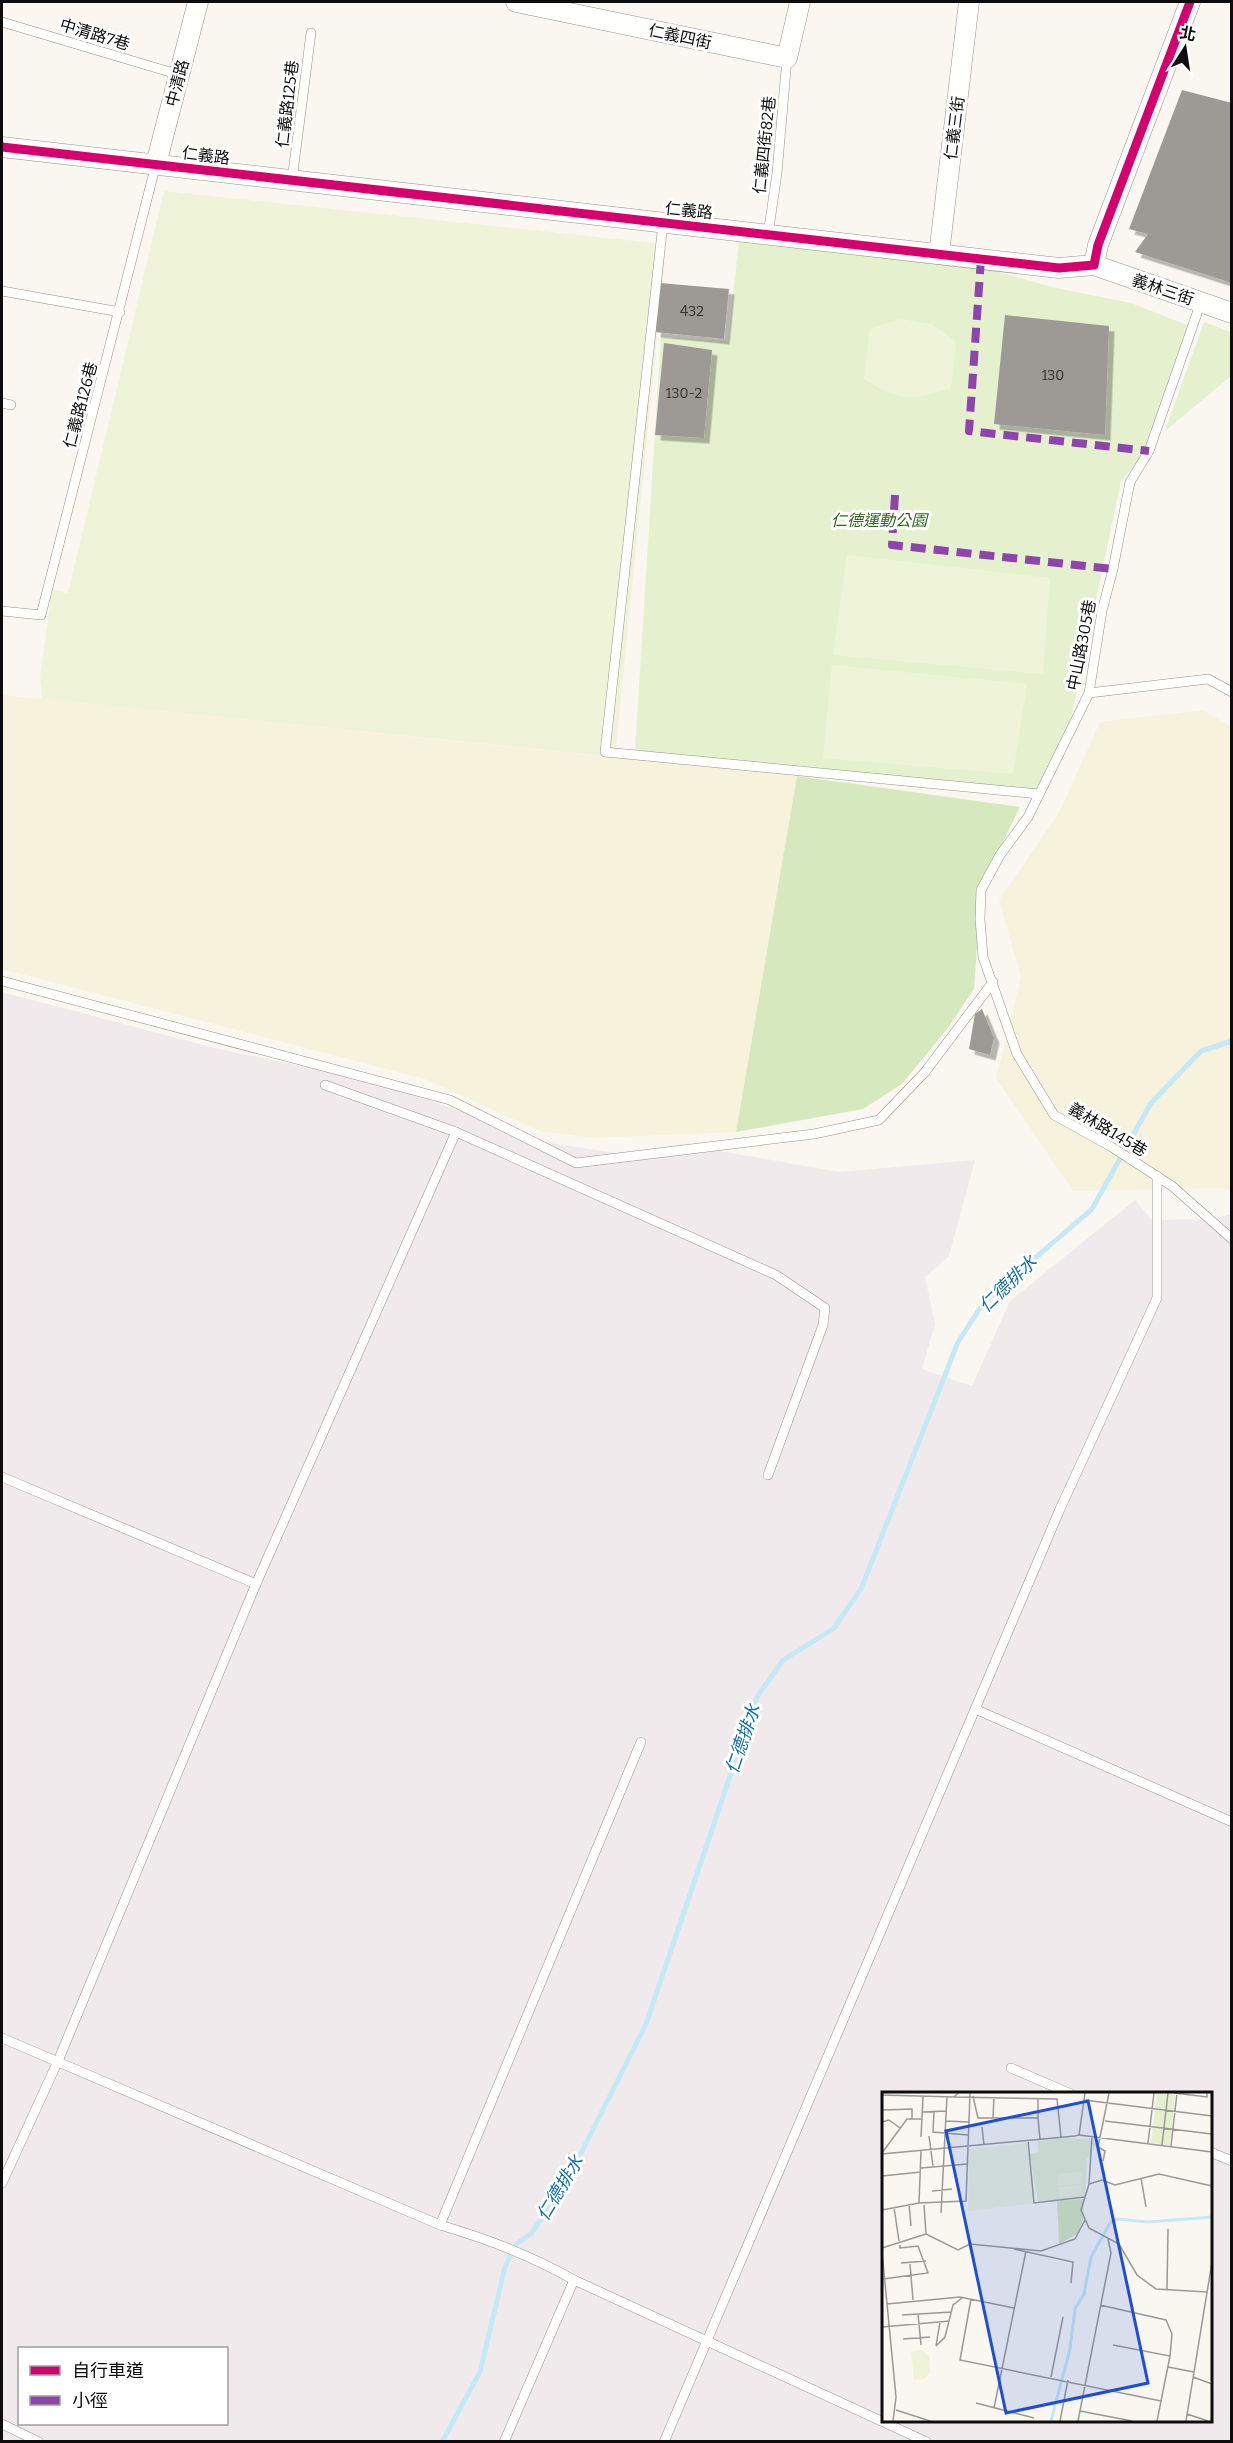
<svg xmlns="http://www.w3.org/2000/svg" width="1233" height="2443" font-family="Bitter,'Noto Sans TC',serif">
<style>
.industrial{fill:#f1eaed;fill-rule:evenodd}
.farmland{fill:#f7f2dc}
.green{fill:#e5f0cf}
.forest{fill:#d6e8bd}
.pitch{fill:#eff4d9}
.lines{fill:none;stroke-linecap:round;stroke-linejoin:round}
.stream{stroke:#c5e8f6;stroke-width:5}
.building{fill:#9d9a96;filter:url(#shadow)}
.service-casing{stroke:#93928f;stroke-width:10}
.minor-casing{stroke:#93928f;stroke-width:21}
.service{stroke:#fefefd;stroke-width:9}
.minor{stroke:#fefefd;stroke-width:20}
.quiet{stroke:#8e44ad;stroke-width:8;stroke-dasharray:15 8;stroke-linecap:butt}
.cycleway-casing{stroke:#fff;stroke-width:13}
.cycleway{stroke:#d6006c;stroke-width:9}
.labels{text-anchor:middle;stroke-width:6;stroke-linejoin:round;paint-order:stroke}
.number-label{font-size:14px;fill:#30302e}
.street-label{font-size:16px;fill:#0c0c0c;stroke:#fff}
.park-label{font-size:16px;font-style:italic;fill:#30651b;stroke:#fff}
.water-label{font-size:18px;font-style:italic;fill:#136ea1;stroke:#fff}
.inset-river{fill:none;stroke:#c5e8f6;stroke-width:3}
.inset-road{fill:none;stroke:#9b9995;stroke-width:1.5}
.view{fill:#1d4ed8;fill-opacity:0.15;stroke:#1d4ed8;stroke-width:3}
.inset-edge{fill:none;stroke:#0c0c0c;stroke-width:3}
</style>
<defs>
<filter id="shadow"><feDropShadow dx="5.5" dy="5.5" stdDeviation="0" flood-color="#0004"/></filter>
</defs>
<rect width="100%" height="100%" fill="#faf7f0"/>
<!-- industrial -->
<path class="industrial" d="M2,992l217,57 141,29 123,40 60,24 87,13 51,-11 158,28 136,-12 -26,96 -24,21 10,47 -13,45 50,17 38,-85 125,-101 17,20 61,-1 18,-5v1227h-1228zM884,2094h326v326h-326zM20,2348h206v76h-206z"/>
<!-- farmland -->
<g class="farmland">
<polygon points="2,695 797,776 736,1132 593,1138 539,1131 425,1079 2,969"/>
<polygon points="1203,710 1231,727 1231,1190 1221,1188 1073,1191 996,1078 1021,977 999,900 1059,813 1100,722"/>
</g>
<!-- green -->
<g class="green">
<polygon points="739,242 976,266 1056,288 1131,303 1195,328 1154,443 1121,481 1068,733 1034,795 635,750 661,337 728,341"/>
<polygon points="1204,322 1231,332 1231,376 1165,431"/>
</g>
<!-- forest -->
<polygon class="forest" points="797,776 1020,807 981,887 974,989 947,1029 902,1084 863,1109 736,1132"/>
<!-- pitch -->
<g class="pitch">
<polygon points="164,191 655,243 665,258 615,757 42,699 40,677 52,590 68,593"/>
<path d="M900,319l32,5 24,18 -5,46c-37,13 -54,13 -87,-9l6,-50z"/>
<polygon points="847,555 1050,578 1043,674 833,655"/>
<polygon points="832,665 1027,684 1013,774 823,758"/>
</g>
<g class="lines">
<!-- stream -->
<polyline class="stream" points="442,2442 480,2372 505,2267 516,2244 531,2234 569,2177 646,2024 757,1697 783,1660 833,1629 861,1589 958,1342 984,1302 1092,1209 1151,1103 1201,1051 1232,1041"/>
</g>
<!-- building -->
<g class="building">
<polygon points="1182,90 1232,103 1232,283 1135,252 1148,234 1129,229"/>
<polygon points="660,283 729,289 724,339 655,332"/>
<polygon points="1005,315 1109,326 1105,435 994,424"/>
<polygon points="664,343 712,350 704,438 655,435"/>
<polygon points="982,1009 994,1038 990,1055 969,1049 975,1014"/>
</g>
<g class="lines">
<!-- service casing -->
<g class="service-casing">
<g id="service">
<polyline points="2,22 180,75"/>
<polyline points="292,180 311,33"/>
<polyline points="663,223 605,752 1039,794"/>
<polyline points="768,235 777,173 787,58"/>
<polyline points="2,291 120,312"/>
<polyline points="1201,302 1149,451 1130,482 1113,569 1102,611 1089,693 1028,817 1000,855 981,890 980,919 983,957 1017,1054 1054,1115 1110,1146 1172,1186 1232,1239"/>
<polyline points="2,403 11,405"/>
<polyline points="2,611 41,615 156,164"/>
<polyline points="1089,693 1208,679 1232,692"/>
<polyline points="2,981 450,1100 576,1163 814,1134 879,1120 925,1072 993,982"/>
<polyline points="325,1085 456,1132 776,1275 825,1308 823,1325 768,1475"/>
<polyline points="2,1477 256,1584"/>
<polyline points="975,1709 1232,1822"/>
<path d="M2,2038l438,187c48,14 90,30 134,55l353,162"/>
<polyline points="1011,2068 1071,2094"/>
<polyline points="1210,2152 1232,2161"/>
<polyline points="2,2183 58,2061 256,1584 456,1132"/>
<polyline points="440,2225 641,1742"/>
<polyline points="2,2424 39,2442"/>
<polyline points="504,2442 574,2280"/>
<polyline points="664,2442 1060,1509 1157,1298 1157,1176"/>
</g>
</g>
<!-- minor casing -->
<g class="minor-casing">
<g id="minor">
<polyline points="516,2 787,58 800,2"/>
<polyline points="2,147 1059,268 1094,265 1098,245 1190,2"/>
<polyline points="156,164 198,2"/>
<polyline points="939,254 969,2"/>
<polyline points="1094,265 1232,313"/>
</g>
</g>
<!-- service -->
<use href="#service" class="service"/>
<!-- minor -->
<use href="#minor" class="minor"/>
<!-- quiet -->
<g class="quiet">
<polyline points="981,259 969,431 1149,451"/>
<polyline points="895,495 892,545 1113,569"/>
</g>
<!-- cycleway casing -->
<g class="cycleway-casing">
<polyline id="cycleway" points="2,147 1059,268 1094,265 1098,245 1190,2"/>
</g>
<!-- cycleway -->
<use href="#cycleway" class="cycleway"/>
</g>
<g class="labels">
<!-- number labels -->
<g class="number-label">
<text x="692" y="316">432</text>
<text x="1053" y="380">130</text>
<text x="684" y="398">130-2</text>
</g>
<!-- street labels -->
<g class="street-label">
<text transform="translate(95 34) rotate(17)" y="6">中清路7巷</text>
<text transform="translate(680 36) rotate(12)" y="6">仁義四街</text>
<text transform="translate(177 83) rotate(-75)" y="6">中清路</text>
<text transform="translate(287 104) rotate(-83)" y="6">仁義路125巷</text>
<text transform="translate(954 128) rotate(-83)" y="6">仁義三街</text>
<text transform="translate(764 145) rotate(-84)" y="6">仁義四街82巷</text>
<text transform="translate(206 155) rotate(7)" y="6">仁義路</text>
<text transform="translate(689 210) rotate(6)" y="6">仁義路</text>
<text transform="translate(1163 289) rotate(19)" y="6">義林三街</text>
<text transform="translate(80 405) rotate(-75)" y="6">仁義路126巷</text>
<text transform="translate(1081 645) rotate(-79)" y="6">中山路305巷</text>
<text transform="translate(1108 1129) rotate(31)" y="6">義林路145巷</text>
</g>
<!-- park labels -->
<g class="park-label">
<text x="879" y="526">仁德運動公園</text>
</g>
<!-- water labels -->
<g class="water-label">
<text transform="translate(1008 1284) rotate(-44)" y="6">仁德排水</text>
<text transform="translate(743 1739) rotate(-71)" y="6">仁德排水</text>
<text transform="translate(560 2188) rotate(-59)" y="6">仁德排水</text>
</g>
</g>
<!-- overview -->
<g transform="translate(882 2092)">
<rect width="330" height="330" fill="#faf7f0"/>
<path d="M275,1l18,1 -5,51 -19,-2zM183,46l35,2 -13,19 -2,38 -47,5 -8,-48 8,-2 -1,-11z" fill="#e5f0cf"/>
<path d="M202,107l-1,22 -6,13 -18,10 -2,-43z" fill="#d6e8bd"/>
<path d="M145,51l8,60 -67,8 1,-62zM199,80l2,11 -25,3 -1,-12zM199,93l1,10 -22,3 -2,-11zM39,258l8,6 1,17 -6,6 -10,1 -3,-28z" fill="#eff4d9"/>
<path class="inset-river" d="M169,329l19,-72 5,-40 9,-15 7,-37 19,-34 7,-4 31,3 64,-5"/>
<path class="inset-road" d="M292,1l33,4v-4M0,3l72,2 4,-4M91,4l5,22h15M72,5l103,2 4,38M112,5l-1,21h45v-20M202,8l128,16M0,18l30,-1v10M52,19l-1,21 35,3M40,20l24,-1M156,26l2,21M63,29l24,1M223,29l107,13M0,30l7,-2 11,8M100,35l2,18M197,43l133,17M47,44l4,30M210,44l-3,48 -8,26 8,18 30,16 18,31 19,14 51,3M39,45l2,-40M146,48l6,63 51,-6M266,51l6,-50M280,53l6,-52M289,54l6,-53M0,61l25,-34h15M0,62l193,-18 4,-1 6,-42M221,69l2,-10 -7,-4 11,-54M39,76l46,-4M0,84l39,-4M259,86l5,29M207,92l13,-4 13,5 44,-11 53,12M50,99l20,-2M37,111l2,-52M27,112l2,22M42,113l2,29 32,16 12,-6 71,7 34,-12 10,-19M12,115l5,34M0,118l37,-7 47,-2 4,-108M59,121l6,-117M0,156l44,-14M132,157l59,13 -2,21M0,160l14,145 -3,24M19,171l25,-2M28,172l3,36M1,187l45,-6 -10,-27 -18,2v-3M285,197l1,-60M89,207l-11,61 201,41M5,212l73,-7 54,11M218,213l66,15 6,14 -2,22M36,222l3,31M20,223l50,-3M0,235l68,-6M21,247l27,-2M231,253l57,11 -13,65M54,254l9,-9 8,-32 9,-7M54,254l4,-24M286,275l26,5M169,285l12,-60M311,285l19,7M94,311l58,15M112,316l32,-157M14,318l34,11M198,319l52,10M305,322l21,7M178,329l8,-41M196,329l33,-168 -3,-14M304,329l26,-159"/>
<path class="view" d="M206,9l60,282 -142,30 -60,-282z"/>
<rect width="330" height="330" class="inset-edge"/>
</g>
<!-- border -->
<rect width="1233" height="2443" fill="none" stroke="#0c0c0c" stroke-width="6"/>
<!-- legend -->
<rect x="18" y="2347" width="210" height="78" fill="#ffffff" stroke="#9e9e9e" stroke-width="1.5"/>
<rect x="30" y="2366" width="30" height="9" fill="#d6006c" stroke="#9e9e9e" stroke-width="1.5"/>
<text x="72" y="2377" font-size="18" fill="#0c0c0c">自行車道</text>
<rect x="30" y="2396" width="30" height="9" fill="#8e44ad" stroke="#9e9e9e" stroke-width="1.5"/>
<text x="72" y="2407" font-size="18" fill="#0c0c0c">小徑</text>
<!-- north arrow -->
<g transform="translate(1185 48) rotate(12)" stroke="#ffffff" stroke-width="4.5" paint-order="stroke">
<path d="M0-4.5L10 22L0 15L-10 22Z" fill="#0c0c0c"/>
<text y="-9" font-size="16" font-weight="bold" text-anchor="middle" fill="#0c0c0c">北</text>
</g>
</svg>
